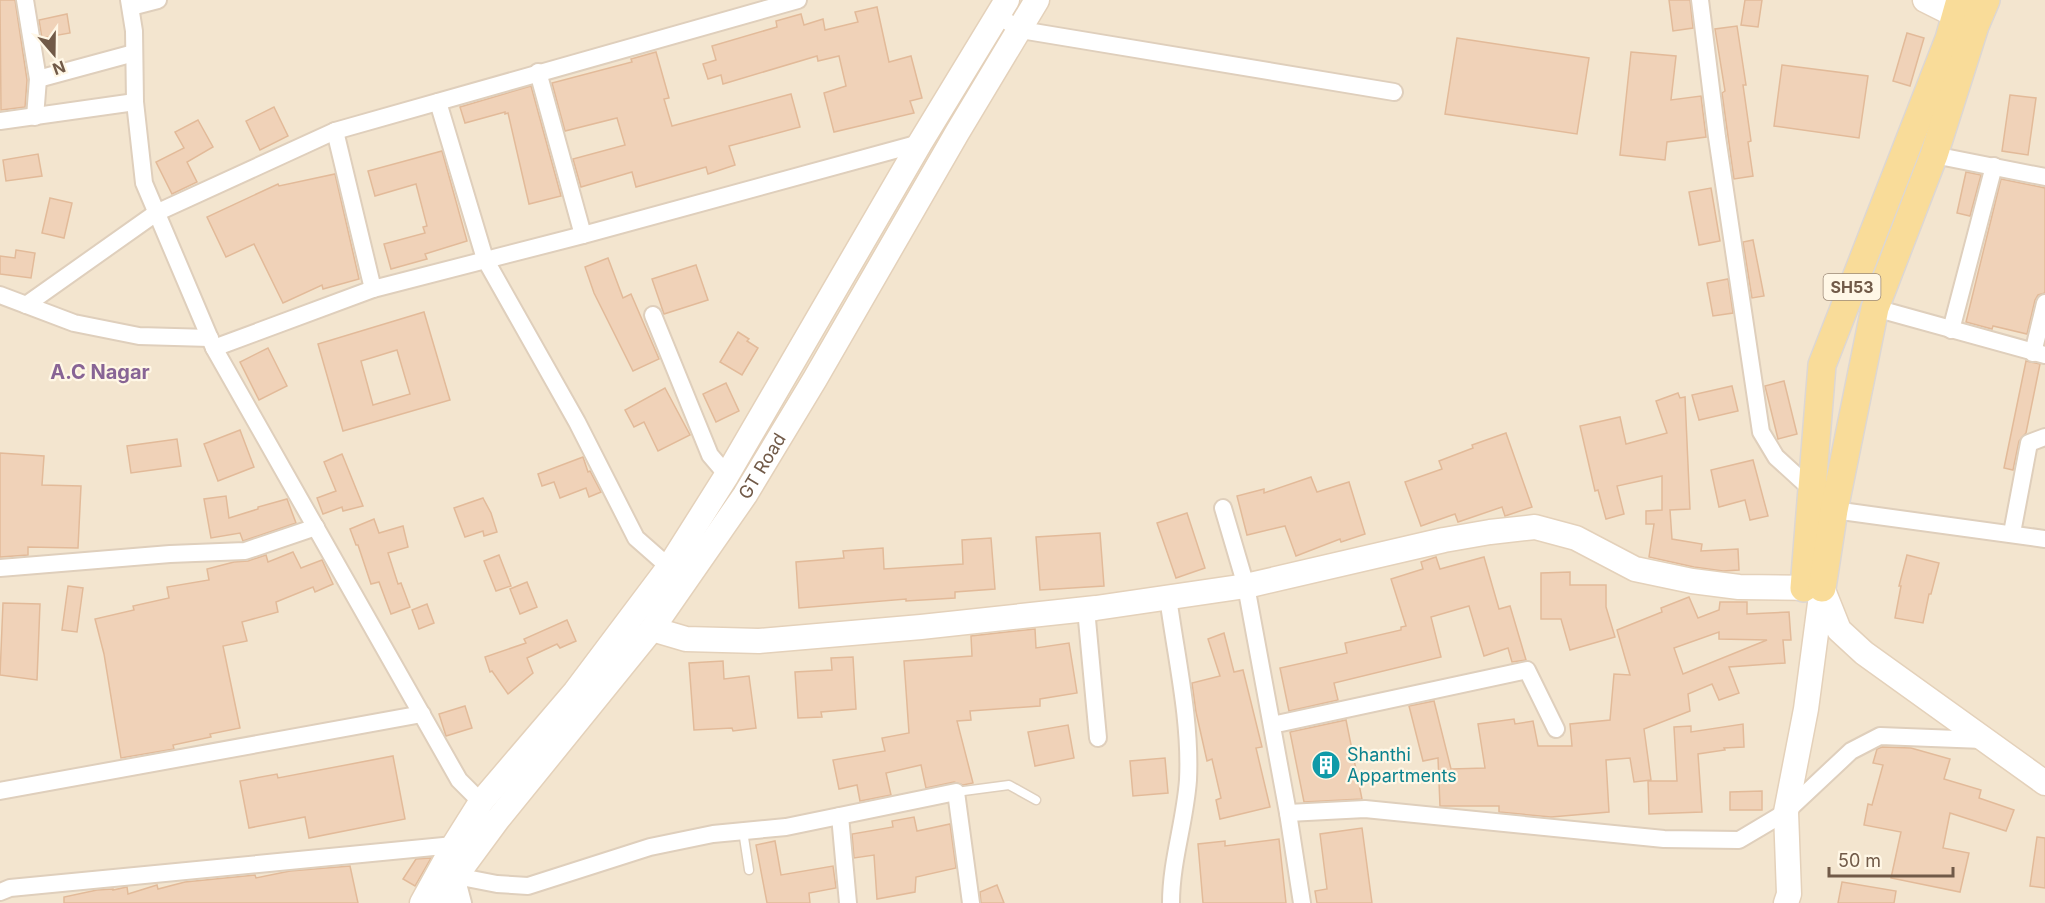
<svg xmlns="http://www.w3.org/2000/svg" width="2045" height="903" font-family="Inter,sans-serif">
<style>
.residential{fill:#f3e5cf}
.building{fill:#f0d2b8;stroke:#e2ba99;stroke-width:1.5;fill-rule:evenodd}
.lines{fill:none;stroke-linecap:round;stroke-linejoin:round}
.lane-casing{stroke:#dfcfbc;stroke-width:11}
.street-casing{stroke:#dfcfbc;stroke-width:20}
.secondary-casing{stroke:#e4d1ba;stroke-width:27}
.primary-casing{stroke:#ddd7d3;stroke-width:30}
.lane{stroke:#fff;stroke-width:8}
.street{stroke:#fff;stroke-width:16}
.secondary{stroke:#fff;stroke-width:24}
.primary{stroke:#f9dc99;stroke-width:27}
.labels{text-anchor:middle;stroke-width:4.5;stroke-linejoin:round;paint-order:stroke}
.shield{fill:#fff7e6;stroke:#9c8977;stroke-width:1.5}
.shield-label{font-size:16px;font-weight:bold;fill:#715a48}
.street-label{font-size:18px;fill:#715a48;stroke:#fff7e6}
.culture-label{font-size:18px;fill:#0d838f;stroke:#fff7e6;text-anchor:start}
.neighbourhood-label{font-size:20px;font-weight:bold;fill:#886495;stroke:#fff7e6}
</style>
<rect width="100%" height="100%" fill="#fbf3e0"/>
<!-- residential -->
<rect class="residential" x="0" y="0" width="2045" height="903"/>
<!-- building -->
<g class="building">
<polygon points="0,0 15,0 27,80 25,107 1,110"/>
<polygon points="1669,0 1690,0 1693,28 1673,31"/>
<polygon points="1745,0 1762,0 1758,27 1741,25"/>
<polygon points="877,7 889,62 911,56 922,98 910,101 914,113 834,132 824,93 846,86 839,56 818,61 817,56 723,84 721,75 708,79 703,64 716,60 712,46 777,27 776,21 801,14 804,25 823,19 825,30 858,22 855,12"/>
<polygon points="67,14 70,33 42,38 39,20"/>
<polygon points="1737,26 1746,85 1743,85 1751,141 1748,142 1753,176 1734,179 1722,93 1725,91 1715,29"/>
<polygon points="1907,33 1924,38 1910,86 1893,81"/>
<polygon points="1457,38 1589,58 1577,134 1445,114"/>
<polygon points="656,52 669,98 664,99 672,126 791,94 800,127 729,146 735,165 708,174 706,167 636,187 632,172 581,187 573,159 625,145 617,118 565,131 552,83 632,62 631,59"/>
<polygon points="1631,52 1676,56 1671,100 1701,96 1706,137 1667,142 1665,160 1620,155"/>
<polygon points="1782,65 1868,76 1859,138 1774,126"/>
<polygon points="531,86 561,196 529,204 508,113 505,114 505,112 465,123 460,107"/>
<polygon points="2010,95 2036,98 2028,155 2002,151"/>
<polygon points="274,107 288,136 260,150 246,121"/>
<polygon points="198,120 213,147 187,162 197,182 172,194 156,162 184,148 175,132"/>
<polygon points="442,151 467,241 425,254 427,259 391,269 384,244 425,233 423,227 427,226 416,184 375,196 368,171"/>
<polygon points="38,154 42,176 6,181 3,160"/>
<polygon points="1966,172 1981,175 1970,216 1957,213"/>
<polygon points="335,174 359,279 323,289 322,285 283,303 254,244 226,257 207,217 278,184 279,186"/>
<polygon points="2001,179 2045,188 2045,293 2038,295 2035,300 2027,334 1993,326 1992,329 1966,322"/>
<polygon points="1711,188 1720,241 1699,245 1689,192"/>
<polygon points="50,198 72,203 64,238 42,233"/>
<polygon points="1753,240 1764,296 1752,298 1743,242"/>
<polygon points="16,250 35,253 31,278 0,274 0,256 15,258"/>
<polygon points="608,258 623,298 631,294 659,359 633,371 594,293 585,267"/>
<polygon points="696,265 708,300 664,314 652,279"/>
<polygon points="1728,279 1733,313 1713,316 1707,283"/>
<path d="M424,312l26,88 -107,31 -25,-87zM397,350l13,44 -37,11 -12,-44z"/>
<polygon points="738,332 749,339 747,341 758,348 742,375 720,362"/>
<polygon points="268,348 287,386 259,400 240,362"/>
<polygon points="2026,361 2040,364 2026,433 2019,441 2013,470 2004,468"/>
<polygon points="1784,381 1797,434 1778,439 1765,386"/>
<polygon points="726,383 739,411 716,422 703,394"/>
<polygon points="1732,386 1738,411 1699,420 1692,395"/>
<polygon points="665,388 690,435 658,451 644,422 634,427 625,410"/>
<polygon points="1678,393 1680,398 1685,397 1690,509 1670,510 1672,539 1702,544 1701,551 1738,549 1739,570 1723,571 1694,567 1649,557 1654,524 1646,524 1646,511 1662,510 1662,476 1617,486 1624,514 1606,519 1598,490 1595,491 1580,426 1620,417 1626,444 1667,433 1656,401"/>
<polygon points="240,430 254,467 218,481 204,444"/>
<polygon points="1506,433 1532,507 1505,516 1502,507 1458,522 1455,514 1421,526 1405,482 1442,469 1439,461 1473,448 1472,445"/>
<polygon points="177,439 181,466 131,473 127,446"/>
<polygon points="0,453 44,456 42,485 81,486 78,548 28,547 28,555 0,557"/>
<polygon points="342,454 363,506 343,511 342,507 323,514 317,498 336,491 324,462"/>
<polygon points="583,457 588,472 590,471 601,492 589,497 586,488 560,498 554,482 542,486 538,474"/>
<polygon points="1753,460 1768,516 1750,520 1745,500 1719,507 1711,470"/>
<polygon points="1311,477 1317,492 1349,482 1365,534 1341,542 1340,539 1296,556 1285,526 1247,535 1237,496 1264,489 1264,493"/>
<polygon points="226,496 229,518 258,509 258,507 287,499 296,523 243,541 240,533 211,538 204,499"/>
<polygon points="483,498 491,513 497,532 484,536 483,531 465,537 454,508"/>
<polygon points="1187,513 1205,568 1176,578 1157,523"/>
<polygon points="374,519 379,533 403,526 408,547 388,553 398,584 401,583 410,607 391,614 379,582 371,584 358,545 356,545 350,529"/>
<polygon points="1100,533 1104,586 1040,590 1036,537"/>
<polygon points="991,538 995,589 955,592 955,598 906,601 906,599 799,608 796,562 844,558 843,551 883,548 884,569 963,564 962,540"/>
<polygon points="293,552 301,568 322,560 333,584 315,592 313,587 276,602 278,612 242,622 247,641 223,646 240,728 210,734 211,737 173,745 174,749 121,758 104,654 95,619 134,610 133,606 169,598 167,587 209,580 207,569 234,562 248,561 266,555 268,562"/>
<polygon points="499,555 511,586 496,591 484,561"/>
<polygon points="1907,555 1939,563 1931,594 1929,594 1923,623 1895,618 1901,586 1899,586"/>
<polygon points="1436,557 1440,569 1484,557 1499,609 1510,606 1526,660 1512,662 1508,648 1484,656 1469,606 1431,617 1441,657 1334,683 1338,700 1289,711 1280,668 1347,653 1345,643 1401,630 1401,627 1406,626 1391,579 1423,569 1421,562"/>
<polygon points="1570,572 1570,585 1606,585 1606,607 1615,637 1570,650 1561,619 1541,619 1541,573"/>
<polygon points="527,582 537,607 520,614 510,589"/>
<polygon points="68,586 83,588 77,632 62,630"/>
<path d="M1689,597l9,21 21,-8 1,-8h27v12l42,-2 2,28h-8l2,23 -56,4 10,26 -20,7 -7,-16 -24,10 2,17 -46,18 7,51 -17,2 -4,-24 -24,2 3,52 -58,5 -52,-5v-6h-59l-2,-48 -15,3 -14,-55 25,-5 17,68 34,-1 -7,-44 36,-5 1,5 18,-3 5,25h34l-2,-22 40,-4 4,-46 16,1 -13,-45 45,-18 -1,-4zM1719,632v7l48,1 -84,34 -9,-26z"/>
<polygon points="3,603 40,604 37,680 0,675"/>
<polygon points="427,604 434,623 419,629 412,610"/>
<polygon points="567,620 576,641 560,648 557,644 527,658 533,673 508,694 492,671 490,672 485,657 526,643 524,639"/>
<polygon points="1035,629 1036,648 1069,643 1077,693 1040,699 1040,706 970,711 971,720 957,721 973,783 963,785 954,782 926,788 921,765 886,773 891,795 860,801 857,785 839,789 833,760 885,751 882,738 909,733 904,661 972,656 971,636"/>
<polygon points="1224,633 1234,672 1243,670 1262,747 1256,748 1270,807 1220,819 1216,800 1221,798 1212,759 1207,761 1196,712 1192,683 1220,676 1208,639"/>
<polygon points="853,657 856,709 821,712 822,717 798,718 795,672 832,670 831,658"/>
<polygon points="723,661 724,679 749,676 756,728 733,731 732,728 694,730 689,663"/>
<polygon points="465,706 472,728 446,736 439,714"/>
<polygon points="1346,720 1362,799 1304,802 1290,732"/>
<polygon points="1743,724 1744,747 1724,748 1725,750 1698,754 1702,812 1649,814 1648,781 1677,781 1674,727 1691,726 1691,732"/>
<polygon points="1068,725 1074,758 1035,766 1028,732"/>
<polygon points="1882,747 1911,748 1950,759 1944,779 1981,790 1979,798 2014,810 2006,831 1950,813 1943,848 1969,853 1960,892 1891,878 1901,832 1864,825 1868,804 1872,805 1883,765 1873,763 1877,749"/>
<polygon points="393,756 405,819 309,838 305,817 249,828 240,781 277,774 278,778"/>
<polygon points="1165,758 1168,793 1133,796 1130,761"/>
<polygon points="1762,791 1762,810 1730,810 1730,792"/>
<polygon points="914,817 917,831 950,824 956,868 916,877 915,892 877,899 874,855 854,858 852,834 893,827 892,821"/>
<polygon points="1362,828 1372,903 1317,903 1315,891 1327,889 1320,834"/>
<polygon points="2037,837 2045,838 2045,888 2030,886"/>
<polygon points="1279,839 1286,903 1203,903 1198,844 1225,841 1225,846"/>
<polygon points="775,841 781,875 833,866 836,888 809,893 810,903 767,903 756,845"/>
<polygon points="431,858 415,886 403,879 416,859"/>
<polygon points="350,866 358,903 64,903 64,897 97,890 113,889 113,890 127,887 128,894 157,885 158,889 185,882 255,875 256,878 290,871"/>
<polygon points="1842,882 1896,891 1894,903 1838,903"/>
<polygon points="997,885 1004,903 981,903 980,892"/>
</g>
<g class="lines">
<!-- lane casing -->
<g class="lane-casing">
<g id="lane">
<polyline points="956,792 1009,785 1036,800"/>
<polyline points="743,831 749,870"/>
</g>
</g>
<!-- street casing -->
<g class="street-casing">
<g id="street">
<polyline points="25,0 38,79 35,117"/>
<polyline points="129,0 134,31 135,102 144,183 214,348 459,780 481,802"/>
<polyline points="1700,0 1717,137 1761,432 1776,457 1834,510 2045,539"/>
<polyline points="131,7 158,0"/>
<polyline points="998,16 1021,30 1394,92"/>
<polyline points="538,72 583,235"/>
<polyline points="38,79 134,53"/>
<polyline points="438,102 485,259 577,422 636,538 669,567"/>
<polyline points="0,121 135,102"/>
<polyline points="335,131 373,289"/>
<polyline points="1934,155 2045,177"/>
<polyline points="0,295 74,323 139,336 210,338"/>
<polyline points="26,305 156,213 335,131 798,0"/>
<polyline points="1875,308 2045,355"/>
<polyline points="653,315 710,455 727,475"/>
<polyline points="1951,330 1994,166"/>
<polyline points="214,348 373,289 583,235 920,143"/>
<polyline points="2033,353 2045,303"/>
<polyline points="1223,508 1246,586 1288,813 1302,903"/>
<polyline points="2012,533 2029,443 2045,437"/>
<polyline points="0,568 170,554 245,551 316,527"/>
<path d="M1168,597c8,60 23,123 20,183 -3,42 -17,81 -17,123"/>
<polyline points="1086,609 1098,738"/>
<polyline points="1272,725 1527,670 1556,729"/>
<polyline points="0,791 422,714"/>
<polyline points="1288,813 1365,809 1664,839 1739,840 1786,812 1851,751 1880,736 1983,740"/>
<polyline points="840,816 848,903"/>
<polyline points="0,892 10,888 454,845"/>
<polyline points="463,903 456,876 497,884 528,886 650,847 713,834 786,827 956,792 971,903"/>
</g>
</g>
<!-- secondary casing -->
<g class="secondary-casing">
<g id="secondary">
<polyline points="1925,0 1971,23"/>
<polyline points="1823,590 1839,630 1864,653 2045,783"/>
<polyline points="652,629 686,639 759,641 921,627 1096,608 1246,586 1444,540 1490,532 1535,527 1576,538 1635,569 1692,581 1739,587 1822,588"/>
<polyline points="422,903 454,845 481,802 575,692 669,567 727,475 920,143 1007,0"/>
<path id="s1" d="M443,903l13,-27 42,-57 154,-190 93,-134 70,-116 142,-246 80,-133"/>
<polyline points="1786,903 1789,894 1786,812 1806,709 1822,588"/>
</g>
</g>
<!-- primary casing -->
<g class="primary-casing">
<g id="primary">
<polyline points="1804,588 1822,365 1949,39 1960,0"/>
<polyline points="1822,588 1834,510 1875,308 1934,155 1975,26 1986,0"/>
</g>
</g>
<!-- lane -->
<use href="#lane" class="lane"/>
<!-- street -->
<use href="#street" class="street"/>
<!-- secondary -->
<use href="#secondary" class="secondary"/>
<!-- primary -->
<use href="#primary" class="primary"/>
</g>
<!-- icons -->
<defs>
<g id="building-disc" transform="scale(1.5)"><circle r="9.5" fill="#0f9aa8" stroke="#fff7e6"/><path d="M-4-6H4V6H1V3H-1V6H-4ZM-2.5-4.3h1.7v1.8h-1.7ZM.8-4.3h1.7v1.8H.8ZM-2.5-1h1.7V.8h-1.7ZM.8-1h1.7V.8H.8Z" fill="#fff"/></g>
</defs>
<g fill-rule="evenodd">
<use href="#building-disc" x="1326" y="765"/>
</g>
<g class="labels">
<!-- shield labels -->
<rect class="shield" x="1823.5" y="274" width="57" height="26" rx="4.5"/>
<g class="shield-label">
<text x="1852" y="293">SH53</text>
</g>
<!-- street labels -->
<g class="street-label">
<text dy="6" stroke="none"><textPath href="#s1" startOffset="542">GT Road</textPath></text>
</g>
<!-- culture labels -->
<g class="culture-label">
<text x="1347" y="761">Shanthi<tspan x="1347" dy="21">Appartments</tspan></text>
</g>
<!-- neighbourhood labels -->
<g class="neighbourhood-label">
<text x="100" y="379">A.C Nagar</text>
</g>
</g>
<!-- north arrow -->
<g transform="translate(54 54) rotate(160)" stroke="#fff7e6" stroke-width="4.5" paint-order="stroke">
<path d="M0-4.5L10 22L0 15L-10 22Z" fill="#715a48"/>
<text y="-9" font-size="16" font-weight="bold" text-anchor="middle" fill="#715a48">N</text>
</g>
<!-- scale -->
<path d="M1829 867v9h124v-9" fill="none" stroke="#715a48" stroke-width="3"/>
<text x="1838" y="867" font-size="18" fill="#715a48" stroke="#fff7e6" stroke-width="4.5" paint-order="stroke">50 m</text>
</svg>
